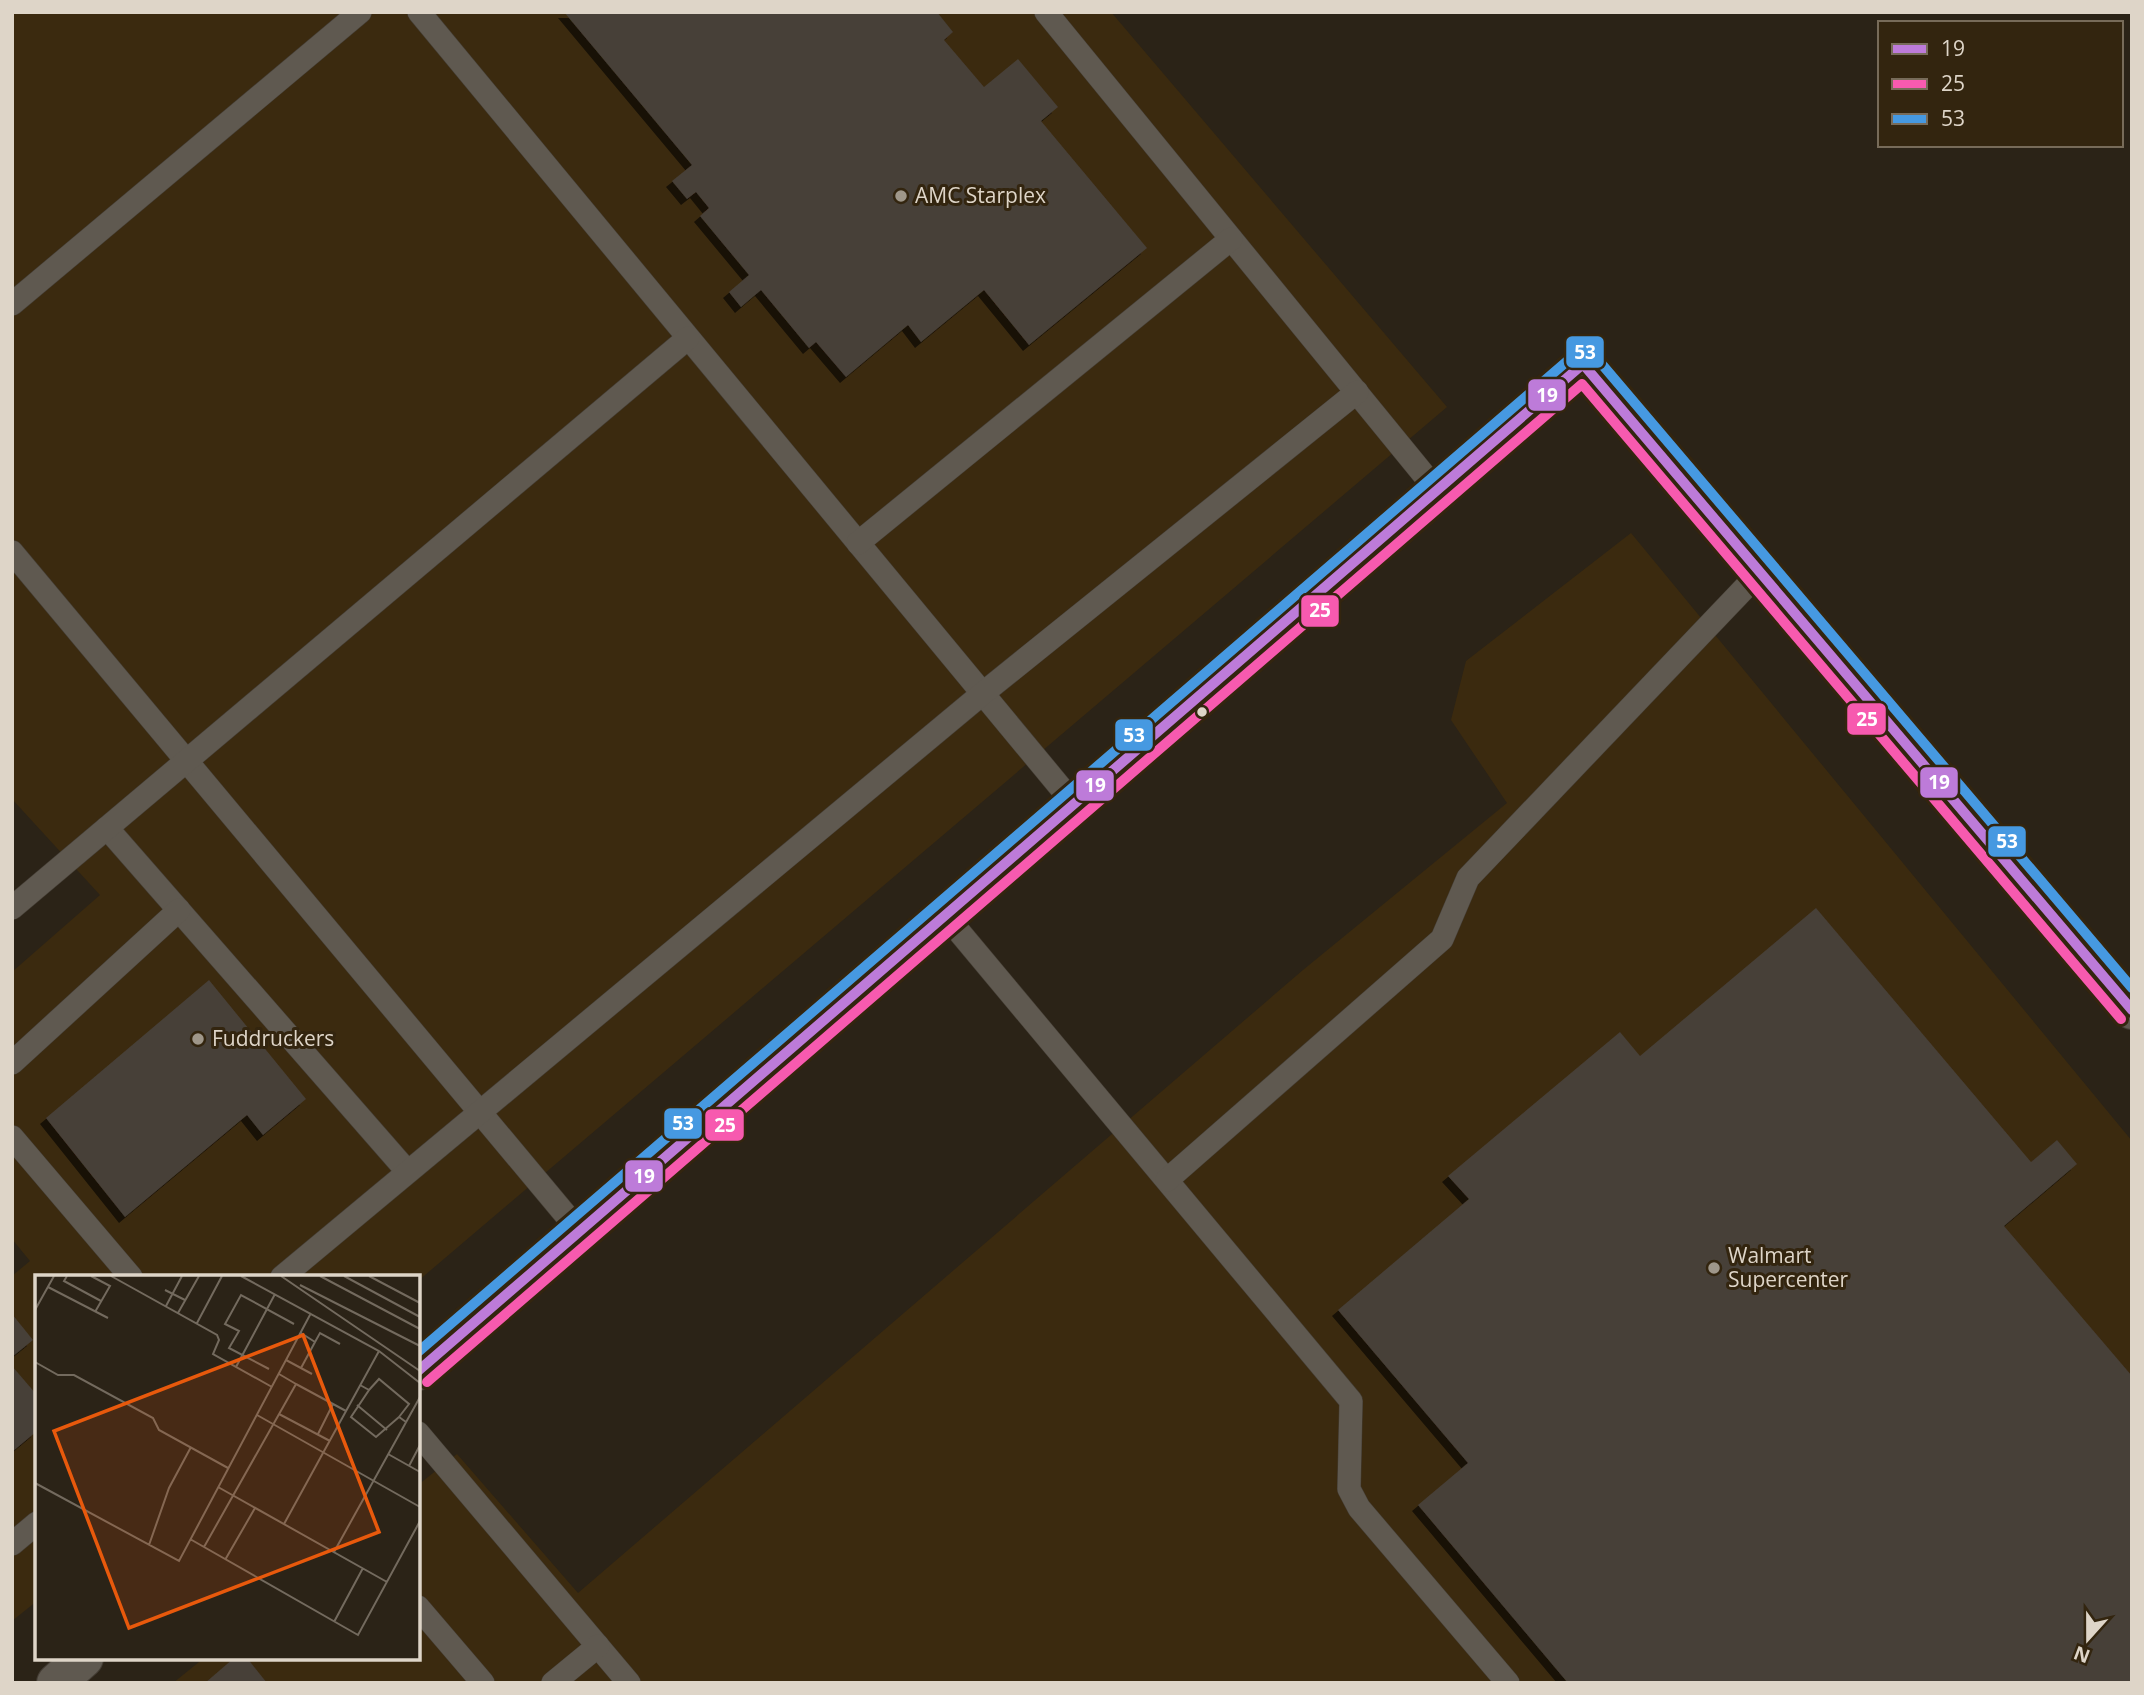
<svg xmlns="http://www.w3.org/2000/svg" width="2144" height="1695" font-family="'Open Sans',sans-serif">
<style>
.built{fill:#3b2a0f}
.building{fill:#473f37;filter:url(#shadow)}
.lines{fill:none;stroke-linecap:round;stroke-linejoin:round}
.lane-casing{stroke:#443d34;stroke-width:24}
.street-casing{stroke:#443d34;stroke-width:40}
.lane{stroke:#5f5950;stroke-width:23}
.street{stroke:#5f5950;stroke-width:38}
.bus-1-casing{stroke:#33250f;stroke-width:16}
.bus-2-casing{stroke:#33250f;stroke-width:16}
.bus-3-casing{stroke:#33250f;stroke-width:16}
.bus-1{stroke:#bd7bd9;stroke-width:10}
.bus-2{stroke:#f75aaf;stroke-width:10}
.bus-3{stroke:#4699e1;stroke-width:10}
.poi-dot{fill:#9f978a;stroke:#33250f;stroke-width:2.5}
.bus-dot{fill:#ded5c8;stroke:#33250f;stroke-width:2.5}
.labels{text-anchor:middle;stroke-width:6;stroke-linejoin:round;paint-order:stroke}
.poi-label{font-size:21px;fill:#ded5c8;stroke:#33250f;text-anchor:start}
.inset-road{fill:none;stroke:#736a5e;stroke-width:2}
.view{fill:#e8590c;fill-opacity:0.15;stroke:#e8590c;stroke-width:3.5}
.inset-edge{fill:none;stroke:#ded5c8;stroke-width:3.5}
.line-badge{stroke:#33250f;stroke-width:2.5}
.badge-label{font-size:19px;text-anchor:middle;font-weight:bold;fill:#fff}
</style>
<defs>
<filter id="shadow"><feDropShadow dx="-6" dy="6" stdDeviation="0" flood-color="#0009"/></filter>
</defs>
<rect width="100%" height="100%" fill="#2b2317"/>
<!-- built -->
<g class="built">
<polygon points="12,12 1111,12 1447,407 418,1281 418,1277 37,1277 37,1601 12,1621 12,1276 30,1261 12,1239 12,972 100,895 12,799"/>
<polygon points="1631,533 2132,1141 2132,1683 173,1683 204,1658 418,1658 418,1485 457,1454 578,1593 1303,970 1507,803 1451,720 1466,661"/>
</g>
<!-- building -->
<g class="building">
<polygon points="564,12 937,12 953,32 944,40 984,87 1018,59 1058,107 1041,121 1147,248 1029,345 984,290 921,342 908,325 846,377 816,342 809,348 761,290 741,307 729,292 749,275 700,216 709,208 696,192 687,199 672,181 692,165"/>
<polygon points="1816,908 2031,1162 2057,1140 2077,1164 2004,1226 2132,1376 2132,1683 1568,1683 1418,1505 1468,1463 1338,1310 1469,1199 1448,1176 1620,1032 1640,1056"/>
<polygon points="209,980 306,1099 263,1135 247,1115 125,1217 46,1118"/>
<polygon points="12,1314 33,1340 12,1357"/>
<polygon points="12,1366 37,1395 37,1431 12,1452"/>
<polygon points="234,1658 247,1658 267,1683 205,1683"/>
</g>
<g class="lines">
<!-- lane casing -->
<g class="lane-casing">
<g id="lane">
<polyline points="419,12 1075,805"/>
<polyline points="1046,12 1438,492"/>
<polyline points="12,304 360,12"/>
<polyline points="858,543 1231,239"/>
<polyline points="12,552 580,1232"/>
<polyline points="107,828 407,1171"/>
<polyline points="12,908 688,338"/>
<polyline points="946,916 1351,1401 1349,1489 1359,1508 1508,1683"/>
<polyline points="12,1063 179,910"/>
<polyline points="12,1137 131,1277"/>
<polyline points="1167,1180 1442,939 1468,878 1760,572"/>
<polyline points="282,1277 982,694 1357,392"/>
<polyline points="418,1433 629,1683"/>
<polyline points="12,1544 37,1523"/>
<polyline points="418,1607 483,1683"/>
<polyline points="553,1683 598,1646"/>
</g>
</g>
<!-- street casing -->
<g class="street-casing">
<g id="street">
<polyline points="418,1371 1438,492 1583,364 2132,1010"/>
<polyline points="56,1683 84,1658"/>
</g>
</g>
<!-- lane -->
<use href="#lane" class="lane"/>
<!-- street -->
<use href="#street" class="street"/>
<!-- bus-1 casing -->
<g class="bus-1-casing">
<polyline id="bus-1" points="418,1371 1583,364 2132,1010"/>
</g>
<!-- bus-2 casing -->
<g class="bus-2-casing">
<polyline id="bus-2" points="427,1382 1582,384 2121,1019"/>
</g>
<!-- bus-3 casing -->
<g class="bus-3-casing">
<polyline id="bus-3" points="418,1352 1580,350 1594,355 2132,988"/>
</g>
<!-- bus-1 -->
<use href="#bus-1" class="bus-1"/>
<!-- bus-2 -->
<use href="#bus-2" class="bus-2"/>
<!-- bus-3 -->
<use href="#bus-3" class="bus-3"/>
</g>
<!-- markers -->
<g class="poi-dot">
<circle cx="901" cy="196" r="7"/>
<circle cx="198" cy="1039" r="7"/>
<circle cx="1714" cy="1268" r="7"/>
</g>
<circle class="bus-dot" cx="1202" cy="712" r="6"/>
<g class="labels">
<!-- poi labels -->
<g class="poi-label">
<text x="915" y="203">AMC Starplex</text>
<text x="212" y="1046">Fuddruckers</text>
<text x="1728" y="1263">Walmart<tspan x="1728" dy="24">Supercenter</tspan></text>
</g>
</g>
<!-- overview -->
<g transform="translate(35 1275)">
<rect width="385" height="385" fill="#2b2317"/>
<path class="inset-road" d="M32,1l-3,5 37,20M56,1l19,10 -15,26M76,1l106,59 2,5 -6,14 59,33M206,1l138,75 41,32M246,1l139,95M285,1l100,53M309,1l76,41M334,1l51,27M265,10l120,61M13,12l60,31M130,15l20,10M131,31l16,-30M0,35l19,-34M143,38l21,-37M162,48l25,-47M266,58l14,9 -14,26M280,67l5,-9 20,11M251,85l26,14M0,87l23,13h16l79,43 6,12 69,38M201,92l39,-73M234,94l-40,-21 10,-17 -14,-7 16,-29 53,29M261,109l50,27M325,110l9,5 -18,27 25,20 23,-20 7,5M334,115l10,-11 30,25 -10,13M322,130l30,25M244,139l51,27M222,140l163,92M283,159l15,-30M353,179l32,18M374,191l11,-21M0,208l144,78 132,-248M183,212l169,95M249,249l95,-173M155,264l168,96 62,-114M114,270l20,-57 22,-41M169,272l92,-163 -17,-10M299,277l86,-155M190,285l30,-52M299,347l29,-54"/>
<path class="view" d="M268,60l76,197 -250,96 -75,-197z"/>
<rect width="385" height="385" class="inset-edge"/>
</g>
<g class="line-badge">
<rect x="1565" y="335" width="40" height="34" rx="7" fill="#4699e1"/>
<rect x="1527" y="378" width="40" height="34" rx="7" fill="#bd7bd9"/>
<rect x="1300" y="594" width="40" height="34" rx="7" fill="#f75aaf"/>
<rect x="1846" y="702" width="41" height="34" rx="7" fill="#f75aaf"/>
<rect x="1114" y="718" width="40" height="34" rx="7" fill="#4699e1"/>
<rect x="1919" y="766" width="40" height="33" rx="7" fill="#bd7bd9"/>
<rect x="1075" y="769" width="40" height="33" rx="7" fill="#bd7bd9"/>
<rect x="1987" y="825" width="40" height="33" rx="7" fill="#4699e1"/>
<rect x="663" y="1107" width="40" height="33" rx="7" fill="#4699e1"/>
<rect x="704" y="1108" width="41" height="34" rx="7" fill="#f75aaf"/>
<rect x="624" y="1159" width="40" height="34" rx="7" fill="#bd7bd9"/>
</g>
<g class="badge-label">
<text x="1585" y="359">53</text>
<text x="1547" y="402">19</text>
<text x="1320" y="617">25</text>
<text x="1867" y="726">25</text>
<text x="1134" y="742">53</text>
<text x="1939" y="789">19</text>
<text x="1095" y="792">19</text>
<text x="2007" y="848">53</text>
<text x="683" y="1130">53</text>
<text x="725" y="1132">25</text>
<text x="644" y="1183">19</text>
</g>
<!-- border -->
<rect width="2144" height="1695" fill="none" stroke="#ded5c8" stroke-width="28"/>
<!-- legend -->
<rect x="1878" y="21" width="245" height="126" fill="#33250f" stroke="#776b59" stroke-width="2"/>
<rect x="1892" y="44" width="35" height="10" fill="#bd7bd9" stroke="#776b59" stroke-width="2"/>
<text x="1941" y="56" font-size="21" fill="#ded5c8">19</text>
<rect x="1892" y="79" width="35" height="10" fill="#f75aaf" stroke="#776b59" stroke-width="2"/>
<text x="1941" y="91" font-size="21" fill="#ded5c8">25</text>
<rect x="1892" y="114" width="35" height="10" fill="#4699e1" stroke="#776b59" stroke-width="2"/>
<text x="1941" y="126" font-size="21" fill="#ded5c8">53</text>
<!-- north arrow -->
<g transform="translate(2088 1639) rotate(201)" stroke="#33250f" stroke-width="5" paint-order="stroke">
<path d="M0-5L12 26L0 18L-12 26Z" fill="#ded5c8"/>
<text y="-10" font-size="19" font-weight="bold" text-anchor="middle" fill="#ded5c8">N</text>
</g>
</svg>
